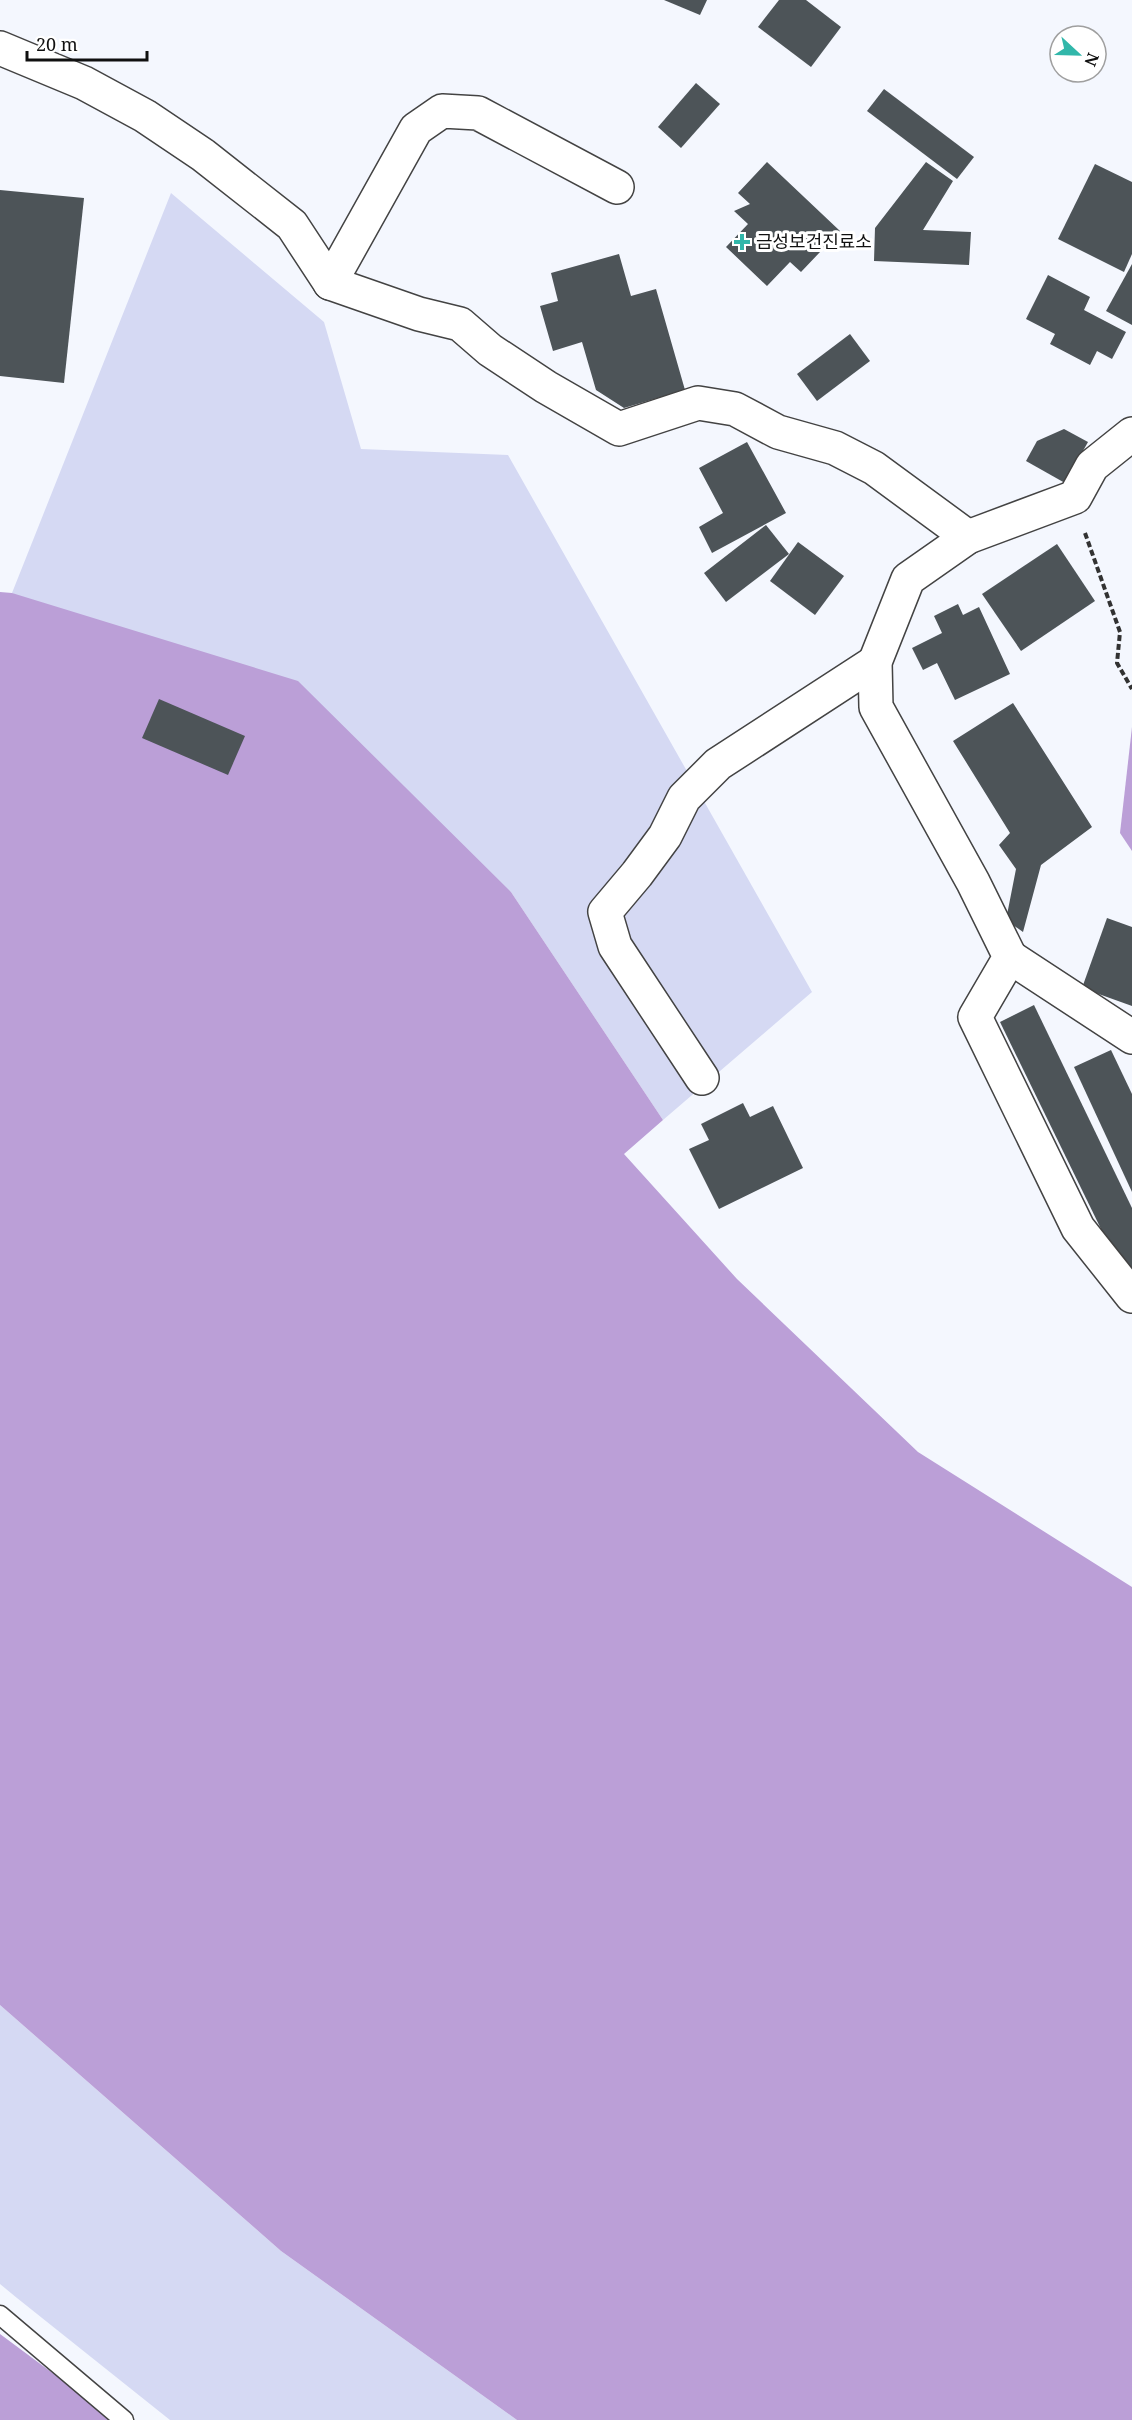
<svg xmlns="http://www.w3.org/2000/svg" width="1132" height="2420" font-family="'Noto Serif','Noto Sans KR',serif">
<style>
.farmland{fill:#d5d9f3}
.forest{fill:#bb9fd7}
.building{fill:#4d5458}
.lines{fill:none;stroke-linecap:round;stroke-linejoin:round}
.lane-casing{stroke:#434343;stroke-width:21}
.street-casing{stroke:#434343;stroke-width:36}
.path{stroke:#323232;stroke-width:4;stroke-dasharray:6 3;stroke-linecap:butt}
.lane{stroke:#fff;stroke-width:18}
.street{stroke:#fff;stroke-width:33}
.poi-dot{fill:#31b7aa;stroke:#fff;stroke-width:2}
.labels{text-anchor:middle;stroke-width:6;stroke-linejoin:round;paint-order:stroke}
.poi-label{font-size:18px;fill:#101010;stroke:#fff;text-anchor:start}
</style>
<rect width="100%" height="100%" fill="#f4f7fe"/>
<!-- farmland -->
<g class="farmland">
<polygon points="171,193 324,322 361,449 508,455 812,992 663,1120 511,892 12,593"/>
<polygon points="0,2005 281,2251 517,2420 170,2420 17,2298 0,2284"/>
</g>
<!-- forest -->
<g class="forest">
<polygon points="0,592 12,593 298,681 511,892 663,1120 624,1154 737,1279 918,1452 1132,1587 1132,2420 517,2420 281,2251 0,2005"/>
<polygon points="1132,727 1132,851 1120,833"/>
<polygon points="0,2334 66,2383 134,2420 0,2420"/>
</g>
<!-- building -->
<g class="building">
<polygon points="664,0 707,0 700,15"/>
<polygon points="779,0 806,0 841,27 811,67 758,27"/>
<polygon points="696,83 720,104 681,148 658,127"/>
<polygon points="884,89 974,157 957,179 867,111"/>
<polygon points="767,162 840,231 801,272 790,262 767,286 726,247 748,224 734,211 750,204 738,193"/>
<polygon points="926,162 953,181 923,230 971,232 969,265 874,261 875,228"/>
<polygon points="1095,164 1132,182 1132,254 1124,272 1058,239"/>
<polygon points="0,190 84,198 64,383 0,376"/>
<polygon points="619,254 631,296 656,289 685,390 624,408 596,390 582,342 553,351 540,306 558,301 551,273"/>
<polygon points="1132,264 1132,325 1106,311"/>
<polygon points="1048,275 1090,297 1084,310 1126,332 1112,359 1097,351 1090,365 1050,344 1055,334 1026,319"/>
<polygon points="850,334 870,361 817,401 797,374"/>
<polygon points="1064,429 1088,442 1065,483 1026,461 1037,441"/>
<polygon points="747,442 786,513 712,553 699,527 723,513 699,468"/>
<polygon points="766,525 789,554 726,602 704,573"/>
<polygon points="798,542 844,576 815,615 770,581"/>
<polygon points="1057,544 1095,601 1021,651 982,594"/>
<polygon points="958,604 963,615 979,607 1010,674 955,700 937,663 923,670 912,648 942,633 934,616"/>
<polygon points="159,699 245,736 228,775 142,738"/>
<polygon points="1013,703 1092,827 1041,865 1023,932 1006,920 1016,869 999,845 1010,833 953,741"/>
<polygon points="1107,918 1132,927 1132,1006 1082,988"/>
<polygon points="1034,1005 1132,1208 1132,1267 1122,1272 1000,1022"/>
<polygon points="1111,1050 1132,1094 1132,1192 1074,1067"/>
<polygon points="743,1103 750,1117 773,1106 803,1168 719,1209 689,1149 709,1140 701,1124"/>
</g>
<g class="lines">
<!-- lane casing -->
<g class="lane-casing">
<polyline id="lane" points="0,2315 124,2420"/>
</g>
<!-- street casing -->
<g class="street-casing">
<g id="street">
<polyline points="0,48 84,83 145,116 203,155 292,225 330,283 419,314 460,324 490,350 546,387 619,429 698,403 735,409 778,432 835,448 874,468 968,537"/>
<polyline points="330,283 416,129 442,111 478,113 617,187"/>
<polyline points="1132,434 1092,466 1075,497 968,537 908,579 875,662 876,707 973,882 1010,957 975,1017 1078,1228 1132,1296"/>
<polyline points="1010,957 1132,1037"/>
<polyline points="702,1078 615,946 605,912 637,874 665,836 684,798 718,764 875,662"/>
</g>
</g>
<!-- path -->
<polyline class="path" points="1085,533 1120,632 1117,663 1132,689"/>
<!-- lane -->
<use href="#lane" class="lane"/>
<!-- street -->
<use href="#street" class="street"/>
</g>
<!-- markers -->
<path class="poi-dot" d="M739 233h6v6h6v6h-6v6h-6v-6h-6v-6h6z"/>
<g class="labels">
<!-- poi labels -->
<g class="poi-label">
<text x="756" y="248">금성보건진료소</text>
</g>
</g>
<!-- north arrow -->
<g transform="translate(1078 54) rotate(112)"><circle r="28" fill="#ffffff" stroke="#9f9f9f" stroke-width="1.5"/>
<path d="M0-4.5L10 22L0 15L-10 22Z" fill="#31b7aa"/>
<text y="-9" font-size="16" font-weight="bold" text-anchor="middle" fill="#101010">N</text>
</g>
<!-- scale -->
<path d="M27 51v9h120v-9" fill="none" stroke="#101010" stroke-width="3"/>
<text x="36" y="51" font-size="18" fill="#101010" stroke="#ffffff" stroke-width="4.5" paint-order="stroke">20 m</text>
</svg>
